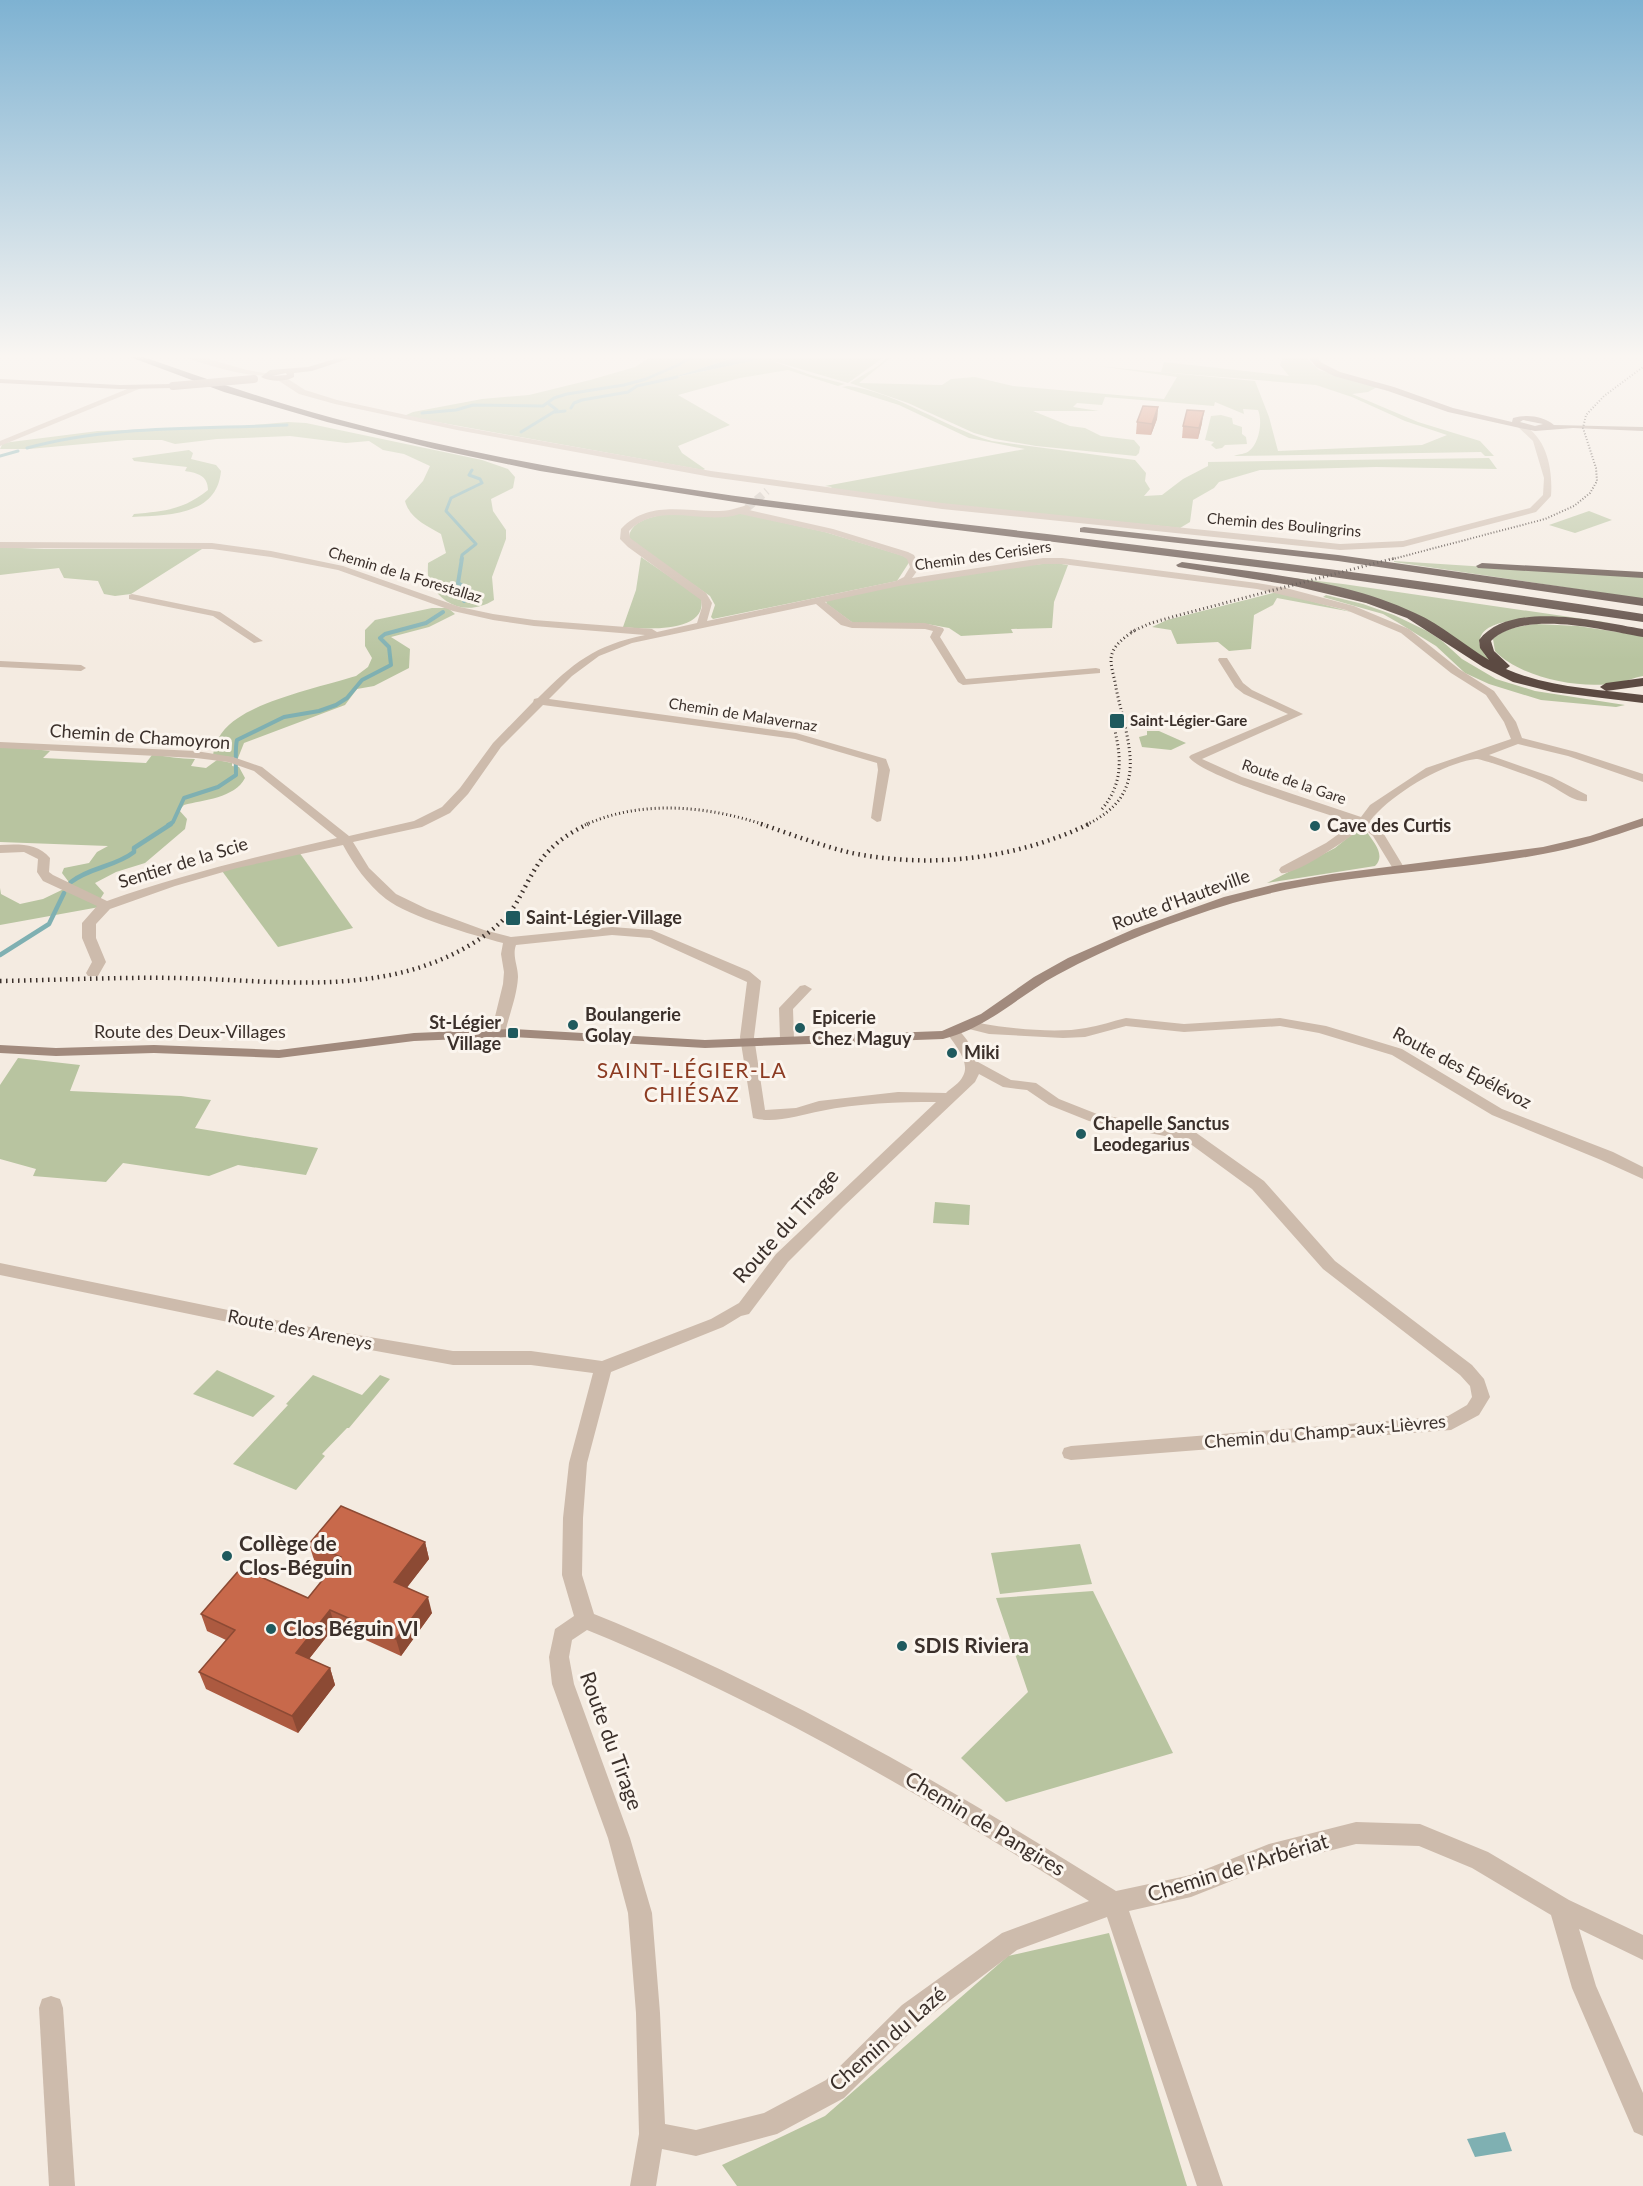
<svg xmlns="http://www.w3.org/2000/svg" width="1643" height="2186" font-family="Lato,sans-serif">
<style>
.green{fill:#b8c4a0;fill-rule:evenodd}
.water{fill:#7fb0b2}
.lines{fill:none;stroke-linecap:round;stroke-linejoin:round}
.stream-far2{stroke:#7fb0b2;stroke-width:3}
.stream-far1{stroke:#7fb0b2;stroke-width:4}
.stream{stroke:#7fb0b2;stroke-width:4.5}
.street-tunnel{stroke:#cfc6bd;stroke-width:8;stroke-dasharray:8 4.5;stroke-linecap:butt}
.street{fill:#cdbbac;fill-rule:evenodd}
.secondary{fill:#a18a7d;fill-rule:evenodd}
.highway{fill:#5c4a42;fill-rule:evenodd}
.rail-far2{stroke:#3b302b;stroke-width:2;stroke-dasharray:1 2;stroke-linecap:butt}
.rail-far1{stroke:#3b302b;stroke-width:3;stroke-dasharray:1 3;stroke-linecap:butt}
.rail{stroke:#3b302b;stroke-width:4.5;stroke-dasharray:1.5 4.5;stroke-linecap:butt}
.secondary-bridge{stroke:#a18a7d;stroke-width:8}
.wall{fill:#ac5a40}
.shaded-wall{fill:#8c4a34}
.building{fill:#c8694b;stroke:#8c4a34;stroke-width:1.5}
.poi-dot{fill:#1f5a5e;stroke:#fbf5ee;stroke-width:2}
.labels{text-anchor:middle;stroke-width:6;stroke-linejoin:round;paint-order:stroke}
.far-street-label{font-size:15px;fill:#3b302b;stroke:#fbf5ee}
.far-poi-label{font-size:15px;font-weight:bold;fill:#3b302b;stroke:#fbf5ee;text-anchor:start}
.street-label{font-size:18px;fill:#3b302b;stroke:#fbf5ee}
.poi-label{font-size:18px;font-weight:bold;fill:#3b302b;stroke:#fbf5ee;text-anchor:start}
.quarter-label{font-size:21px;letter-spacing:1.5px;fill:#8c3b22;stroke:#fbf5ee}
.near-street-label{font-size:21px;fill:#3b302b;stroke:#fbf5ee}
.near-poi-label{font-size:21px;font-weight:bold;fill:#3b302b;stroke:#fbf5ee;text-anchor:start}
</style>
<rect width="100%" height="100%" fill="#f4ebe1"/>
<!-- green -->
<g class="green">
<path d="M655,354h233l-40,29 -78,-23 41,15 34,9 -7,2 -50,-16 -48,8 -62,17 52,30 -52,21 4,7 23,16 -2,1 -299,-54 9,-4 69,-13 47,-4 61,-15 45,-13zM744,354l10,2 -2,5 -80,17z"/>
<path d="M891,354h4l-36,29 83,2 9,-6 24,-2 38,9 151,13 13,-22 -79,-11 19,2 138,13 14,36 9,34 144,-6 25,-10 -42,-14 -53,-24 -36,-12 -155,-13 3,-10 125,14 -9,-11 4,-11h23v5l12,11 58,17 -9,5 -16,2 66,28 62,19 14,15h-9l-4,-4 -247,4c5,-2 12,-2 15,-5 10,-7 14,-30 9,-41l-15,-1 1,5 -29,-12 -1,4 -109,-9 -3,8 -25,-2 -4,4 26,4h-66l37,15 15,2 16,8 33,4 6,7 -1,6 -3,3 -100,-10 -41,-7 -21,-6 -66,-30 -58,-20 28,-17z"/>
<path d="M848,386c51,7 95,41 144,55l143,19 11,13 -1,8 5,8 -6,7 18,-1 21,-16 25,-13v-4l281,-4 8,11 -121,-2 -116,3 -41,12 -5,6 -21,12 -3,22 -10,6 -237,-24 -114,-15 3,-2 -7,-1 200,-37 -56,-11 -70,-33 -57,-18z"/>
<polygon points="1221,415 1232,418 1233,424 1242,427 1242,434 1246,437 1247,444 1225,445 1222,448 1216,449 1211,445 1214,442 1205,440 1211,416"/>
<path d="M288,422l18,1 176,37 26,9 7,8 -2,11 -22,11 2,12 13,19v9l-14,38 2,23c-24,15 -51,8 -64,-18 -3,-5 -2,-14 -2,-19l18,-10 -5,-19c-15,-9 -31,-15 -36,-33l18,-20 7,-15 -26,-12 -21,-4 -14,-9 -23,2 -56,-7 -73,3 -42,5 -13,-4h-35l-98,9h-29l3,-6 95,-12 146,-5z"/>
<path d="M189,450l4,3 -2,6 25,6 5,6c-4,45 -53,44 -89,46l2,-3c31,-3 49,-4 74,-24 0,-14 -10,-17 -23,-19l2,-4 -53,-6 -2,-3z"/>
<polygon points="1589,511 1612,520 1575,533 1549,525"/>
<path d="M735,512l90,20 82,25 3,4 -13,20 -184,38 -2,-2 4,-12 -5,-9 -77,-53 -4,-6c3,-31 82,-24 106,-25z"/>
<polygon points="0,547 44,549 202,549 131,594 115,596 104,594 98,581 64,578 59,568 0,575"/>
<path d="M641,557l60,41c8,36 -58,31 -78,29l13,-37z"/>
<polygon points="1394,561 1643,577 1643,599 1394,562"/>
<path d="M1055,563l13,2 -14,37 -2,26 -41,1 2,4 -52,3 -12,-8 -22,-4 -74,-1 -26,-19 -1,-3c75,-17 152,-33 229,-38z"/>
<path d="M1260,574l83,10 268,39c-28,-1 -113,-13 -129,11 -2,3 -2,6 -3,9l6,12 17,15 -77,-51z"/>
<polygon points="1277,592 1352,612 1277,598 1273,605 1254,615 1251,649 1229,651 1218,642 1177,644 1171,630 1152,627 1167,620"/>
<polygon points="1326,595 1363,604 1394,615 1427,631 1441,640 1462,659 1496,679 1535,691 1625,705 1616,707 1541,700 1489,684 1465,673 1436,646 1397,622 1383,614 1323,597"/>
<path d="M432,608h16l7,6 -26,13 -38,10 19,12 -1,19 -35,18 -17,3 -12,16 -101,38 -6,15 -25,-3c2,-16 12,-29 25,-37 27,-19 85,-32 118,-42l12,-9 4,-9 -7,-12v-16l10,-10z"/>
<path d="M1536,624l42,2 65,10v40c-8,1 -15,5 -23,6 -35,9 -100,-4 -125,-31l-2,-12c11,-11 28,-13 43,-15z"/>
<polygon points="1147,731 1159,731 1186,743 1171,750 1142,747 1139,737 1147,735"/>
<path d="M0,745l50,6 -7,7 103,5 6,-8c15,1 28,4 43,4l-4,7 15,2 11,-8 15,3v3l7,1 6,11c-10,20 -42,22 -61,27l-5,5 8,9 -2,10 -40,34 -29,9 -21,11 9,10 -5,8 6,5 -105,19v-37l1,6 19,10 23,-5 25,-12v-6l-6,-8 2,-5 25,-5 8,-11 11,-6 -108,-4z"/>
<path d="M1356,831l11,1c7,11 19,23 8,34l-108,17 68,-35z"/>
<polygon points="299,852 353,928 278,947 222,871"/>
<polygon points="18,1058 80,1065 70,1091 181,1096 211,1100 195,1128 318,1148 306,1175 238,1165 209,1176 123,1163 106,1182 33,1176 36,1169 0,1159 0,1085"/>
<polygon points="935,1202 970,1205 969,1225 933,1223"/>
<polygon points="217,1370 275,1396 253,1417 193,1394"/>
<polygon points="313,1375 362,1395 380,1375 390,1379 349,1428 347,1428 322,1454 325,1456 296,1490 233,1464 288,1405 286,1404"/>
<polygon points="1080,1544 1092,1584 1000,1594 991,1553"/>
<polygon points="1093,1591 1173,1753 1006,1802 961,1758 1028,1692 996,1598"/>
<polygon points="1109,1933 1187,2186 737,2186 722,2165 825,2116 1008,1956"/>
</g>
<!-- water -->
<g class="water">
<polygon points="742,355 756,358 753,361 671,378"/>
<polygon points="1505,2132 1512,2151 1475,2157 1467,2139"/>
</g>
<g class="lines">
<!-- stream-far2 -->
<g class="stream-far2">
<polyline points="571,408 574,403 582,400 628,392 637,386 677,377"/>
<polyline points="555,412 565,411"/>
<polyline points="422,413 456,410 473,405 543,406 554,398 567,394 624,385 646,379 678,365 697,354"/>
<polyline points="521,432 557,410 549,404"/>
<path d="M27,448c83,-23 174,-19 260,-23"/>
<polyline points="0,456 18,451"/>
<polyline points="461,560 462,555 476,544 446,511 451,498 482,483 480,479 469,475 472,470"/>
</g>
<!-- stream-far1 -->
<g class="stream-far1">
<polyline points="462,558 458,583 471,592 464,601"/>
<path d="M168,825l5,-3 11,-24 34,-11 18,-12c0,-9 -1,-29 1,-35l47,-23 35,-6 17,-6 11,-7 15,-18 29,-15 -2,-18 -9,-9 5,-4 41,-11 17,-11"/>
</g>
<!-- stream -->
<g class="stream">
<path d="M71,882c19,-15 44,-15 63,-30v-4l37,-24"/>
<polyline points="0,955 49,924 64,893"/>
</g>
<!-- street-tunnel -->
<polyline class="street-tunnel" points="747,508 767,491"/>
<!-- street -->
<g class="street">
<path d="M179,354h12l56,16 24,4c-13,7 -78,-12 -92,-20z"/>
<path d="M279,377h6l20,13 32,10 120,26 254,45 231,32 398,41 63,-3 127,-33 13,-13 1,-17 -11,-37 -16,-15 4,-2c26,12 32,46 30,72l-15,16 -133,35 -63,3 -398,-41 -231,-32 -254,-47 -122,-26 -36,-10 -20,-13z"/>
<polygon points="137,385 144,387 0,446 0,441"/>
<path d="M747,505l4,3 -2,2 84,19 75,23 6,3 6,12 -8,11 131,-20h19l195,25 29,5 68,18 55,23 50,40 35,22 22,31 6,16 54,14 67,22v8l-75,-26 -50,-12 -29,11 63,22 35,18v6c-13,2 -30,-13 -41,-18 -10,-5 -62,-24 -70,-24 -33,4 -86,36 -106,62l12,10 23,38 -2,3h-8l-22,-36 -10,-8c-15,10 -67,48 -82,45l-2,-3 2,-3 45,-24 28,-20c-30,-10 -151,-46 -165,-66l2,-2 97,-41 -44,-20 -9,-7 -17,-27 1,-2h8l16,25 9,7 51,24 -101,45 40,18 119,40 9,-12 56,-37 85,-29 -7,-17 -18,-27 -35,-22 -50,-40 -55,-23 -89,-21 -195,-25h-19l-144,22 -74,16 27,20 73,1 18,5 1,2 -4,7 26,42 130,-11 4,1v4l-137,12 -5,-3 -28,-45 3,-6 -8,-2 -73,-1 -11,-3 -25,-21 -184,39 -33,13 -27,20 -23,23 247,34 90,26 4,11 -9,51 -4,1 -6,-4 7,-48 -1,-7 -82,-24 -252,-34 -42,42 -33,47 -18,19 -28,14 -69,15 16,26 27,26 31,15 57,21 27,7 101,-10 40,3 97,41 12,10 -7,56 11,73 31,-2 23,-7 79,-9 48,1c5,-5 14,-10 17,-17 8,-14 -9,-32 -16,-43l7,-4 5,1 8,10 11,22 33,18 25,3 23,16 38,15 98,18 69,49 71,80 137,104 12,14 6,18 -11,18 -28,15 -380,30 -7,-2 -2,-5 2,-5 7,-2 377,-30 19,-11 5,-8 -2,-11 -10,-11 -137,-106 -71,-80 -67,-49 -96,-19 -40,-16 -22,-15 -24,-3 -24,-13 -4,8 -131,124 -56,56 -39,52 -8,2 -18,11 -112,45 -24,91 -4,55 -1,57 12,39c183,74 354,172 522,277l75,-16 78,-31 87,-22 64,2 68,28 81,48 74,35v25l-64,-31 17,57 47,107v43l-9,-4 -62,-144 -21,-73 -79,-47 -53,-22 -63,-2 -87,22 -78,31 -62,14 94,275h-26l-90,-269 -90,33 -97,73 -76,75 -67,36 -81,22 -34,-7 -6,37h-26l9,-52 -3,-121 -8,-100 -20,-75 -56,-154 -3,-27 6,-28 19,-13 -12,-41 1,-57 6,-55 24,-90 -62,-8h-78l-143,-26 -310,-64v-12l310,64 143,24h78l71,10 109,-42 28,-16 37,-49 160,-152c-38,0 -78,1 -115,9 -22,4 -46,13 -68,7l-13,-81 7,-55 -97,-44 -38,-3 -96,10c-4,11 2,21 2,32 -1,19 -9,38 -13,56l-7,4 -5,-1 -2,-3 12,-49 1,-12 -3,-18 2,-11c-30,-8 -94,-26 -117,-44 -19,-15 -32,-34 -43,-54l-106,23 -62,18 -65,23 -14,15v14l10,24 -8,14h-10l-2,-3 6,-11 -10,-24v-15l15,-17 -54,-25 -6,-9 1,-13 -14,-7 -24,1v-8c18,-1 38,-2 50,13l-1,14 4,3 54,26c76,-27 152,-45 230,-63l-83,-67 -26,-9 -32,-4 -196,-10v-6l196,9 37,6 29,10 87,69 65,-15 28,-14 18,-19 33,-45 40,-41 1,-3 4,-1c35,-35 57,-53 107,-63l-111,-9 -41,-6 -40,-9 -115,-41 -67,-13 -59,-8 -212,-1v-6l212,1 59,8 72,15 117,41 33,7 41,6 118,9 5,3 40,-9 5,-16 -1,-7 -73,-53 -8,-8 1,-10c28,-29 62,-17 98,-18 10,0 18,-3 28,-6zM740,514l88,19 74,23 5,3 3,8 -6,10 -8,4 -189,40 5,-18 -6,-10 -76,-55 -1,-7c30,-31 74,-5 111,-17zM587,1630c177,72 341,168 502,271l-87,32 -100,72 -76,75 -62,33 -68,17 -31,-6 -5,-111 -8,-100 -22,-75 -56,-154 -5,-27 3,-17z"/>
<polygon points="132,594 220,612 263,641 254,643 213,616 129,599 129,595"/>
<polygon points="0,661 81,665 86,668 81,671 0,667"/>
<polygon points="805,985 812,989 793,1009 794,1039 787,1043 782,1042 780,1039 779,1008 800,986"/>
<path d="M1126,1018l58,6 96,-6 46,8 76,23 100,60 111,43 30,15v12l-42,-19 -109,-45 -100,-60 -73,-22 -39,-7 -96,6 -58,-6 -41,11 -22,1 -74,-4 -24,-6 -2,-3 7,-4c30,7 85,13 116,7 13,-2 27,-7 40,-10z"/>
<polygon points="51,1996 60,1999 63,2008 75,2186 49,2186 39,2008 42,1999"/>
</g>
<!-- secondary -->
<g class="secondary">
<path d="M351,354h12l-51,17 -18,2v4c-10,5 -23,5 -33,0l9,-7 38,-3zM286,373l1,2 -15,1z"/>
<path d="M1311,354h8l-1,5 4,4 18,9 54,15 59,21 59,14 1,-4c14,-4 30,-2 41,7l89,2v4l-70,-3 -38,3 -15,-3 -72,-16 -60,-21 -54,-15 -18,-9 -6,-8zM1523,420l20,4 -8,2 -15,-4z"/>
<polygon points="0,379 120,385 173,384 177,386 173,388 120,389 0,383"/>
<path d="M1643,818v8c-33,11 -66,22 -100,28 -103,20 -209,19 -310,49 -60,18 -121,42 -176,72 -39,21 -69,53 -114,64l-238,9 -192,-11 -99,4 -135,17 -125,-5 -98,3 -56,-3v-8l56,3 98,-3 125,5 135,-17 99,-4 192,11 237,-9 39,-17 53,-37 34,-19 66,-29 90,-32 56,-14 52,-9 211,-27 47,-11z"/>
</g>
<!-- highway -->
<g class="highway">
<path d="M122,354h13c65,23 131,46 198,64 233,63 475,88 714,116 199,24 398,49 596,80v8l-338,-49 -551,-68 -214,-34 -105,-22 -108,-27 -103,-30z"/>
<polygon points="1084,527 1338,555 1643,598 1643,606 1338,561 1080,532 1080,528"/>
<path d="M1182,562c77,11 162,17 233,51 27,12 49,32 74,47l-9,-12 -1,-8c32,-41 120,-18 164,-11v8c-41,-7 -119,-28 -152,4l3,10 16,15 -4,3c44,19 90,20 137,26v8l-90,-11 -40,-10 -30,-15 -76,-49 -41,-15 -76,-18 -112,-18 -2,-2z"/>
<polygon points="1482,563 1643,572 1643,578 1478,568 1476,566"/>
<polygon points="1643,678 1643,686 1606,691 1600,687 1606,683"/>
</g>
<!-- rail-far2 -->
<polyline class="rail-far2" points="1389,560 1545,519 1574,506 1590,493 1597,481 1596,468 1583,428 1586,415 1604,396 1643,367"/>
<!-- rail-far1 -->
<g class="rail-far1">
<polyline points="1131,632 1151,623 1183,614 1395,558"/>
<path d="M1102,809c20,-24 20,-48 13,-78"/>
<path d="M585,825c57,-26 123,-19 180,0"/>
<path d="M1086,825c66,-32 42,-80 30,-137 -1,-9 -5,-19 -5,-28 0,-14 15,-24 26,-31"/>
</g>
<!-- rail -->
<g class="rail">
<path d="M761,824c30,10 60,22 91,29 80,16 164,6 237,-29"/>
<path d="M0,981c59,-1 118,-4 177,-3 100,2 203,20 293,-33 20,-12 38,-26 49,-47 8,-14 15,-30 26,-43 12,-14 26,-23 43,-31"/>
</g>
<!-- secondary-bridge -->
<polyline class="secondary-bridge" points="173,386 254,379"/>
</g>
<!-- wall -->
<g class="wall">
<polygon points="1158,407 1157,419 1151,435 1136,434 1137,422"/>
<polygon points="1202,423 1198,439 1182,438 1183,426"/>
<polygon points="425,1542 429,1559 407,1587 432,1613 401,1656 335,1626 309,1659 330,1668 335,1685 298,1733 206,1689 199,1672 226,1640 207,1631 201,1614 308,1598 332,1568 314,1560 309,1544"/>
</g>
<!-- shaded-wall -->
<g class="shaded-wall">
<polygon points="1158,407 1157,419 1151,435 1152,424"/>
<polygon points="1204,411 1202,423 1198,439 1199,428"/>
<polygon points="425,1542 429,1559 399,1598 394,1582"/>
<polygon points="428,1597 432,1613 401,1656 396,1639"/>
<polygon points="330,1610 335,1626 301,1669 296,1653"/>
<polygon points="330,1668 335,1685 298,1733 292,1716"/>
</g>
<!-- building -->
<g class="building">
<polygon points="1143,406 1158,407 1152,424 1137,422"/>
<polygon points="1187,410 1204,411 1199,428 1183,426"/>
<polygon points="341,1506 425,1542 394,1582 428,1597 396,1639 330,1610 296,1653 330,1668 292,1716 199,1672 235,1630 201,1614 241,1568 308,1598 341,1557 309,1544"/>
</g>
<!-- sky -->
<linearGradient id="sky" x2="0" y2="1"><stop stop-color="#7eb2d2"/><stop offset="0.54" stop-color="#faf6f2"/><stop offset="1" stop-color="#faf6f2" stop-opacity="0"/></linearGradient>
<rect width="1643" height="660" fill="url(#sky)"/>
<!-- markers -->
<g class="poi-dot">
<rect x="1109" y="713" width="16" height="16" rx="3"/>
<circle cx="1315" cy="826" r="6"/>
<rect x="505" y="910" width="16" height="16" rx="3"/>
<circle cx="573" cy="1025" r="6"/>
<circle cx="800" cy="1028" r="6"/>
<rect x="507" y="1027" width="12" height="12" rx="3"/>
<circle cx="952" cy="1053" r="6"/>
<circle cx="1081" cy="1134" r="6"/>
<circle cx="227" cy="1556" r="6"/>
<circle cx="271" cy="1629" r="6"/>
<circle cx="902" cy="1646" r="6"/>
</g>
<g class="labels">
<!-- far-street labels -->
<g class="far-street-label">
<text transform="translate(1284 525) rotate(5)" y="5">Chemin des Boulingrins</text>
<text transform="translate(983 556) rotate(-8)" y="5">Chemin des Cerisiers</text>
<text transform="translate(405 575) rotate(17)" y="5">Chemin de la Forestallaz</text>
<text transform="translate(743 715) rotate(9)" y="5">Chemin de Malavernaz</text>
<text transform="translate(1294 782) rotate(19)" y="5">Route de la Gare</text>
</g>
<!-- far-poi labels -->
<g class="far-poi-label">
<text x="1130" y="726">Saint-Légier-Gare</text>
</g>
<!-- street labels -->
<g class="street-label">
<text transform="translate(140 737) rotate(4)" y="6">Chemin de Chamoyron</text>
<text transform="translate(183 863) rotate(-17)" y="6">Sentier de la Scie</text>
<text transform="translate(1181 900) rotate(-20)" y="6">Route d'Hauteville</text>
<text x="190" y="1038">Route des Deux-Villages</text>
<text transform="translate(1462 1068) rotate(28)" y="6">Route des Epélévoz</text>
<text transform="translate(300 1330) rotate(11)" y="6">Route des Areneys</text>
<text transform="translate(1325 1432) rotate(-5)" y="6">Chemin du Champ-aux-Lièvres</text>
</g>
<!-- poi labels -->
<g class="poi-label">
<text x="1327" y="832">Cave des Curtis</text>
<text x="526" y="924">Saint-Légier-Village</text>
<text x="585" y="1021">Boulangerie<tspan x="585" dy="21">Golay</tspan></text>
<text x="812" y="1024">Epicerie<tspan x="812" dy="21">Chez Maguy</tspan></text>
<text x="501" y="1029" text-anchor="end">St-Légier<tspan x="501" dy="21">Village</tspan></text>
<text x="964" y="1059">Miki</text>
<text x="1093" y="1130">Chapelle Sanctus<tspan x="1093" dy="21">Leodegarius</tspan></text>
</g>
<!-- quarter labels -->
<g class="quarter-label">
<text x="692" y="1078">SAINT-LÉGIER-LA<tspan x="692" dy="24">CHIÉSAZ</tspan></text>
</g>
<!-- near-street labels -->
<g class="near-street-label">
<text transform="translate(786 1226) rotate(-48)" y="7">Route du Tirage</text>
<text transform="translate(611 1741) rotate(70)" y="7">Route du Tirage</text>
<text transform="translate(985 1824) rotate(31)" y="7">Chemin de Pangires</text>
<text transform="translate(1238 1868) rotate(-17)" y="7">Chemin de l'Arbériat</text>
<text transform="translate(888 2039) rotate(-41)" y="7">Chemin du Lazé</text>
</g>
<!-- near-poi labels -->
<g class="near-poi-label">
<text x="239" y="1551">Collège de<tspan x="239" dy="24">Clos-Béguin</tspan></text>
<text x="283" y="1636">Clos Béguin VI</text>
<text x="914" y="1653">SDIS Riviera</text>
</g>
</g>
</svg>
